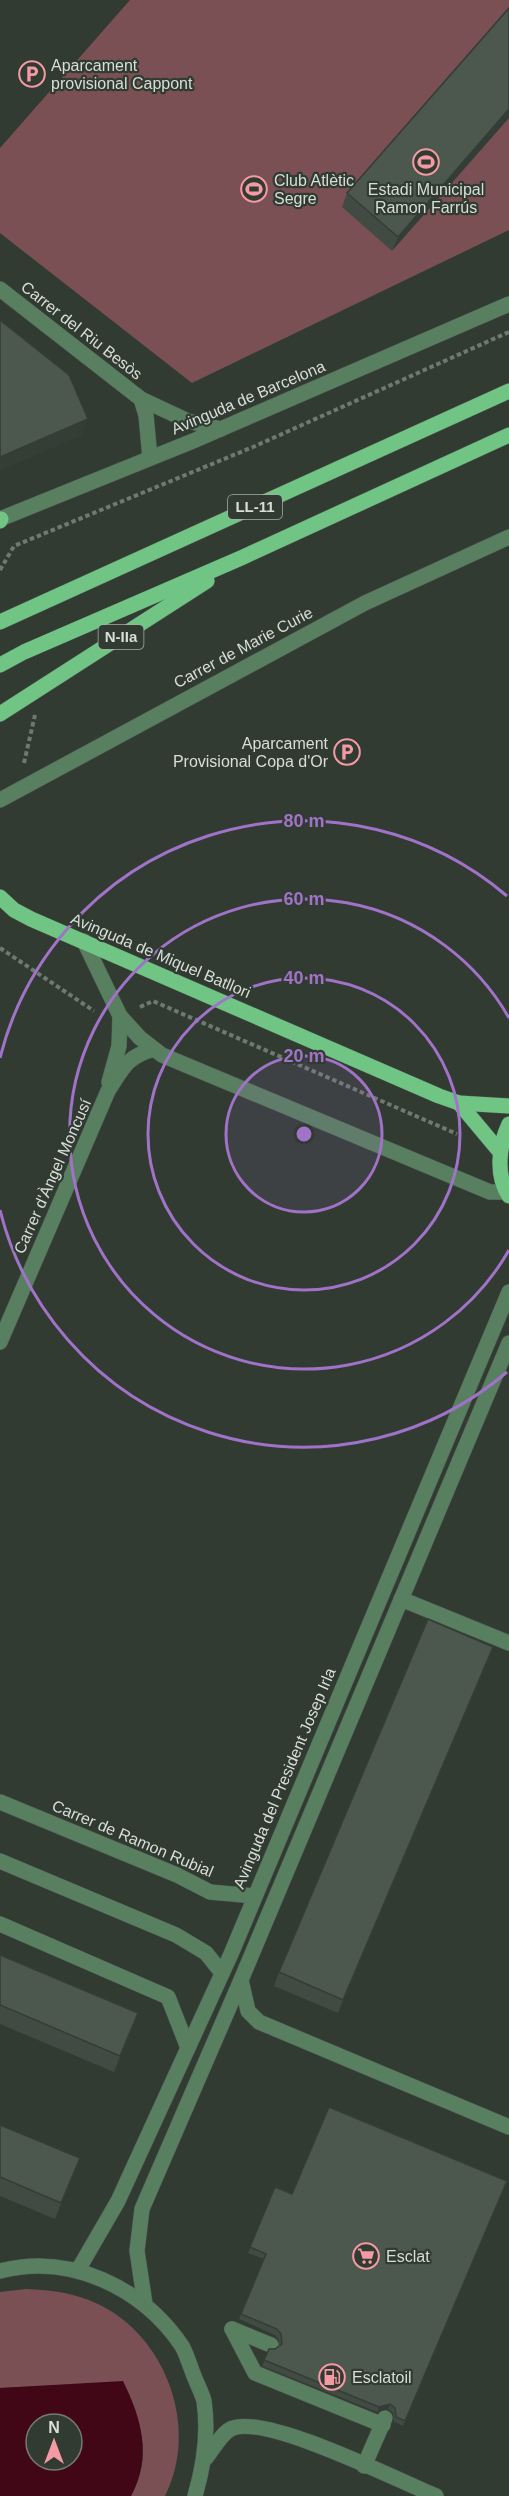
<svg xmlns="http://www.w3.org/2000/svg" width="509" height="2496" font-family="Helvetica,sans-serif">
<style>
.green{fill:#7a5055}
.water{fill:#410716;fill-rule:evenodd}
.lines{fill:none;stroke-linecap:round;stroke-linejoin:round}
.minor-casing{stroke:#4f5850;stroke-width:16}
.major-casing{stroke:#4f5850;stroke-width:16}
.path{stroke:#707971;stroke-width:4;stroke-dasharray:4.5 3;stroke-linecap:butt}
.minor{stroke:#587f5f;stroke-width:15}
.major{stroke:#71c584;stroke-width:15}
.wall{fill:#414b43}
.shaded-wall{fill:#353d37}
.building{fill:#4c574e;stroke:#353d37;stroke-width:1.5}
.ring{fill:none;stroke:#a073c9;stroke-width:3}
.labels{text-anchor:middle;stroke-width:4.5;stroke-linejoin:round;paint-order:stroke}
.shield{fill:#313b32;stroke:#a5ada6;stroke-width:1.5}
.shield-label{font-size:15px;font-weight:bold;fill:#d7ded8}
.poi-label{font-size:16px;fill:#d7ded8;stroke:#313b32;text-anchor:start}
.street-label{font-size:16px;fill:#d7ded8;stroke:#313b32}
.centre{fill:#a073c9;stroke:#313b32;stroke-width:3}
.ring-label{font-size:18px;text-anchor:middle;font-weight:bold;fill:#a073c9;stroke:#313b32;stroke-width:4.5;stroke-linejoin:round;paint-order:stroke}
</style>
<rect width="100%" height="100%" fill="#313b32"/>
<!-- green -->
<g class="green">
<polygon points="130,0 509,0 509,230 192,383 0,233 0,148"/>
<path d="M26,2289c26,1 49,4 72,15 68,32 102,124 67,192h-34c23,-42 9,-74 -8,-114l-123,6v-96z"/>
</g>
<!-- water -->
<path class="water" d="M123,2381c19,38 29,76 8,115h-131v-108zM36,2424h36v36h-36z"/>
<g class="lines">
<!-- minor casing -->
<g class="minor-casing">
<g id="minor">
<polyline points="0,289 141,399 188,421 221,429"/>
<polyline points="141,399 146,415 150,458"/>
<polyline points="0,519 193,441 509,304"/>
<polyline points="0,800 365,603 509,537"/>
<polyline points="84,941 120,1016 140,1038 162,1055 490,1192 506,1192"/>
<polyline points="109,1082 119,1046 120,1016"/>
<path d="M0,1342l108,-251c15,-23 18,-34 46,-42"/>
<polyline points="401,1599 509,1643"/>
<polyline points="0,1802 177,1875 210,1892 254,1896"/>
<polyline points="0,1861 176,1935 206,1953 222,1973"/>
<polyline points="0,1924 168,1997 188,2048"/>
<polyline points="241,1980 248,2011 259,2022 509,2127"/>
<polyline points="78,2270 118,2201 231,1954 509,1292"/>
<path d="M0,2271c70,-18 142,16 182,75 5,9 8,20 12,30 3,8 8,17 10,25 5,33 0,64 -9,95"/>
<polyline points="145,2304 137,2251 142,2209 241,1980 509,1343"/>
<polyline points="232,2329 255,2373 383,2425"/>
<polyline points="232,2329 271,2345"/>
<path d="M206,2458c7,-9 17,-27 27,-30 35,-13 164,52 203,68"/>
<polyline points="364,2466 385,2418"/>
</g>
</g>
<!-- major casing -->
<g class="major-casing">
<g id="major">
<polyline points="0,521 1,519"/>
<polyline points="0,622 509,391"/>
<polyline points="0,665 24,652 241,558 509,435"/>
<polyline points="0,714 207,581"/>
<polyline points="0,897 14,910 31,919 439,1096 459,1103 509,1106"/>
<polyline points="459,1103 500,1152"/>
<path d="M509,1124c-10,21 -14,51 0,72"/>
</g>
</g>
<!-- path -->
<g class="path">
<polyline points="0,570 14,546 253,447 509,332"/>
<polyline points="24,763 35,715"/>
<polyline points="0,948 94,1011"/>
<polyline points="140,1007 153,1001 457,1134"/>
</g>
<!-- minor -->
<use href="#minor" class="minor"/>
<!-- major -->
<use href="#major" class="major"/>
</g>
<!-- wall -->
<g class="wall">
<polygon points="509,8 392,251 342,207 347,193"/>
<polygon points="488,1660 338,2013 274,1986 279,1972"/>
<polygon points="0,1955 132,2030 114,2072 0,2024"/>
<polygon points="0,2125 74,2174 55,2219 0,2196"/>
<polygon points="507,2181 403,2426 394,2422 393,2413 388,2409 377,2412 262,2366 269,2349 275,2349 279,2346 279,2340 275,2335 239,2319 264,2259 248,2253 275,2187 292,2194"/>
</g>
<!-- shaded-wall -->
<g class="shaded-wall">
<polygon points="509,109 509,118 392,251 398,237"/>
<polygon points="88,419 82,435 0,471 0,457"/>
<polygon points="493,1647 488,1660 338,2013 343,2000"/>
<polygon points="138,2013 132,2030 114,2072 120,2056"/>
<polygon points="80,2158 74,2174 55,2219 61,2203"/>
<polygon points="390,2404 388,2409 377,2412 379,2407"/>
</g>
<!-- building -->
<g class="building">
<polygon points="509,8 509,109 398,237 347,193"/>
<polygon points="0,320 69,375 88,419 0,457"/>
<polygon points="428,1619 493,1647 343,2000 279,1972"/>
<polygon points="0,1955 138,2013 120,2056 0,2005"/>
<polygon points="329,2107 507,2181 405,2421 396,2417 395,2408 390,2404 379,2407 264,2360 269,2349 275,2349 282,2344 281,2334 277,2329 241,2314 266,2254 250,2247 275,2187 292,2194"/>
<polygon points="0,2125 80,2158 61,2203 0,2177"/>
</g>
<!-- distance rings -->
<circle cx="304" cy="1134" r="78" fill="#a073c9" fill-opacity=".12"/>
<g class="ring">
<circle cx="304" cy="1134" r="78"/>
<circle cx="304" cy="1134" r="156"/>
<path d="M509 1250A235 235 0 1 1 509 1018"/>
<path d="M507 1372A313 313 0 0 1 0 1210M0 1058A313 313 0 0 1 507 896"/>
</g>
<!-- icons -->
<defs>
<g id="parking-ring" transform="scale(1.35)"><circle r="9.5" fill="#313b32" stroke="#f49aa5" stroke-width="1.5"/><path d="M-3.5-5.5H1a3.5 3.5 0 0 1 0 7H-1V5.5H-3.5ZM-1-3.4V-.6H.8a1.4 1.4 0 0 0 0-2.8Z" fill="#f49aa5"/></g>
<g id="stadium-ring" transform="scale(1.35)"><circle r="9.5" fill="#313b32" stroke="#f49aa5" stroke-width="1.5"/><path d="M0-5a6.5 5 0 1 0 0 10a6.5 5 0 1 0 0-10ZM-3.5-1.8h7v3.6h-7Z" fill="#f49aa5"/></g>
<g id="supermarket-ring" transform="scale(1.35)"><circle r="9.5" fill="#313b32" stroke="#f49aa5" stroke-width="1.5"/><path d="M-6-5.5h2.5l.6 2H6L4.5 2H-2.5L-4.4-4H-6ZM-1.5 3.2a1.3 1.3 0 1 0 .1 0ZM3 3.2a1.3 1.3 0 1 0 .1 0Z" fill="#f49aa5"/></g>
<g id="fuel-ring" transform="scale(1.35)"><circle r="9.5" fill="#313b32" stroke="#f49aa5" stroke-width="1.5"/><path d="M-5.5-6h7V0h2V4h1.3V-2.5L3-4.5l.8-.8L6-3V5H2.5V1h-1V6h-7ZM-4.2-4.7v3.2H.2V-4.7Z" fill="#f49aa5"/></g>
</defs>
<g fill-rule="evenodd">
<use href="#parking-ring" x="32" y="74"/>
<use href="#stadium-ring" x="426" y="162"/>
<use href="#stadium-ring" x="254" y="189"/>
<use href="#parking-ring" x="347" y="752"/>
<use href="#supermarket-ring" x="366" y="2256"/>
<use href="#fuel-ring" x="332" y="2377"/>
</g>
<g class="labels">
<!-- shield labels -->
<g class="shield">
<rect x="228" y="495" width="54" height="24" rx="4.5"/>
<rect x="98.5" y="625" width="45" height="24" rx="4.5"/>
</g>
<g class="shield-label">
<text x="255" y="512">LL-11</text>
<text x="121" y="642">N-IIa</text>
</g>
<!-- poi labels -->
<g class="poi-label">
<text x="51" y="71">Aparcament<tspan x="51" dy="18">provisional Cappont</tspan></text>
<text x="274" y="186">Club Atlètic<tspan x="274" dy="18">Segre</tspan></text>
<text x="426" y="195" text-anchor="middle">Estadi Municipal<tspan x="426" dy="18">Ramon Farrús</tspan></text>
<text x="328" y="749" text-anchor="end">Aparcament<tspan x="328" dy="18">Provisional Copa d'Or</tspan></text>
<text x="386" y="2262">Esclat</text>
<text x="352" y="2383">Esclatoil</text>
</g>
<!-- street labels -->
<g class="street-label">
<text transform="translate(82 330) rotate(38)" y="6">Carrer del Riu Besòs</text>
<text transform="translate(248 397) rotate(-23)" y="6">Avinguda de Barcelona</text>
<text transform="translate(243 647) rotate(-28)" y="6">Carrer de Marie Curie</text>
<text transform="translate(161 955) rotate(23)" y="6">Avinguda de Miquel Batllori</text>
<text transform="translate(52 1176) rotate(-66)" y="6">Carrer d'Àngel Moncusí</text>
<text transform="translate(284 1778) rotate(-67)" y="6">Avinguda del President Josep Irla</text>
<text transform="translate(133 1838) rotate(23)" y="6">Carrer de Ramon Rubial</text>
</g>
</g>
<circle cx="304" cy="1134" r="9" class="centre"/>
<g class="ring-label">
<text x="304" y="827">80 m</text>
<text x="304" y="905">60 m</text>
<text x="304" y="984">40 m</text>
<text x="304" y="1062">20 m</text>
</g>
<!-- north arrow -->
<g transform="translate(54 2442)"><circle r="28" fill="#313b32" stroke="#737c74" stroke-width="1.5"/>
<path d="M0-4.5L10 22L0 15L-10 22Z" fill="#f49aa5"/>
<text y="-9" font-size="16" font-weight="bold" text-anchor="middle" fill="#d7ded8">N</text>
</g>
</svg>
